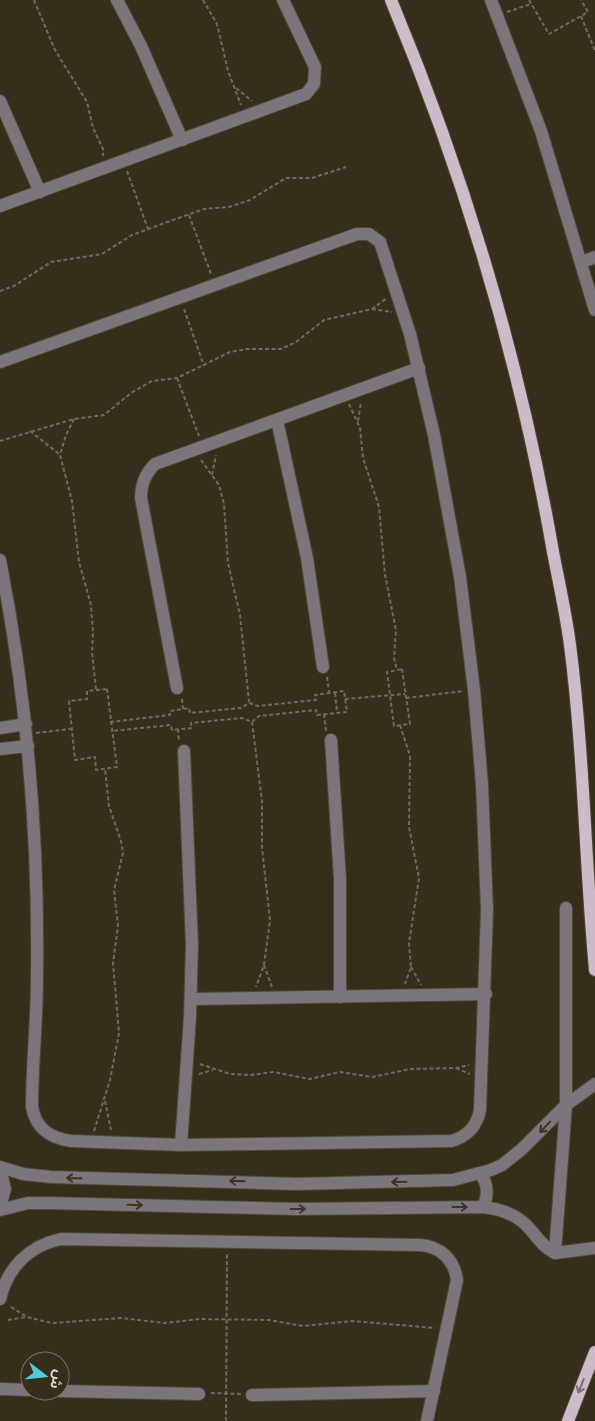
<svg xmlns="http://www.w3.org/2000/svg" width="595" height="1421" font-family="'Sofia Sans Condensed','Noto Sans Arabic',sans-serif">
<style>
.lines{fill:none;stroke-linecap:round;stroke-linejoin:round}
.minor-casing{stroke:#4f4937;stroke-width:14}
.major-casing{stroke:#4f4937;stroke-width:14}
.path{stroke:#706a5a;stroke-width:2;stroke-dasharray:4 2.5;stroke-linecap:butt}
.minor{stroke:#7d757c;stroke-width:12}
.major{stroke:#ccbbc9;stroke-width:12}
.oneway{stroke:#3c3525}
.oneway2{stroke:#796d69}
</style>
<rect width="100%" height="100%" fill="#352e1b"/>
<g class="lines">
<!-- minor casing -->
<g class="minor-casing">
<g id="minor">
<polyline points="117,0 141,46 182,140"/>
<polyline points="491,0 541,131 595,310"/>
<polyline points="0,101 40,192"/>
<polyline points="0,206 306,94 314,84 315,67 283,0"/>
<polyline points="582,262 595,257"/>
<path d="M0,362l357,-128h12l11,8 30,92 24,101 26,142 14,113 8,94 5,126 -7,200c-3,16 -13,27 -29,31l-270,4 -110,-4c-21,-3 -35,-12 -39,-34 0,-43 5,-86 5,-129 2,-140 -10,-280 -37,-418"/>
<polyline points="277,420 307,558 323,667"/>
<path d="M177,688l-36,-190c0,-14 4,-24 14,-34l264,-96"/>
<polyline points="0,728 26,724"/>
<polyline points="331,740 340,879 340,997"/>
<polyline points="0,749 28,746"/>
<polyline points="191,999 486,994"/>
<polyline points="181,1145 190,1017 192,945 184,751"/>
<polyline points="0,1167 23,1174 51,1177 297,1184 453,1180 491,1170 502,1165 522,1149 566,1105 595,1084"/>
<polyline points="0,1168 5,1189 0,1207"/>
<path d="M480,1173c8,11 9,21 3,34"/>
<path d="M0,1210l28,-7h19l250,6 186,-2c18,2 34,7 46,21 9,10 14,19 26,25l40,-5"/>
<polyline points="555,1253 566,1105 566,908"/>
<path d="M0,1299c8,-32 29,-53 61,-60l358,6c21,1 35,14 38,35l-30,141"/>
<polyline points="0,1389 30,1390"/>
<polyline points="60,1391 199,1394"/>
<polyline points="252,1395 434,1391"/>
</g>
</g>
<!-- major casing -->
<g class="major-casing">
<g id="major">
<path d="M391,0c74,177 129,362 162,552 6,31 13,62 17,93 14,108 15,217 25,325"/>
<polyline points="568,1421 595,1352"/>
</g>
</g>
<!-- path -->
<g class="path">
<polyline points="34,0 55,50 87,102 93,128 103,149 103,156"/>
<polyline points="203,0 217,24 228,71 241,105"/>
<polyline points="529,0 549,34 588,12 581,0"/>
<polyline points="507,12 531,4"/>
<polyline points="581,16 595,51"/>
<polyline points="236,88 252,101"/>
<polyline points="127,171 148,229"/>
<polyline points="189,215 211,274"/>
<polyline points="0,291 14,286 51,262 102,254 132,235 170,221 204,209 229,207 250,200 286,178 312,178 346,167"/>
<polyline points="184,309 204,366"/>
<polyline points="372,309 392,312"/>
<polyline points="177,378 199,436"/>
<polyline points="349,404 360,428 363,458 379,507 385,575 396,630 394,658 397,670"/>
<polyline points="74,419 66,435 60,455 72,501 79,562 91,605 93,633 92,652 96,690"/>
<polyline points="358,421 361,402"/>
<polyline points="30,431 59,454"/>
<polyline points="0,441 74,419 104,415 131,393 152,381 177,378 230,352 247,349 281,349 296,342 324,320 372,309 387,298"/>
<polyline points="201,460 219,485 224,504 228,563 240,615 249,702"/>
<polyline points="212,475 216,455"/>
<polygon points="402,669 410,724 394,726 387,672"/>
<polyline points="327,677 329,692"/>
<polygon points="107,689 117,767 96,770 95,757 75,760 69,701 87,699 87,691"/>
<polyline points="335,693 337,712"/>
<polyline points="406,698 463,691"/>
<polyline points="182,699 183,709"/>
<polyline points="345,699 405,694"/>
<polyline points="324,714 326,731"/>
<polyline points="110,722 170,715 170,711 189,708 190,713 241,708 249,703 258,706 316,700 315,695 344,691 347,712 317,715 316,710 259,716 252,722 242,718 191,723 192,728 172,730 171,725 111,731"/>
<polyline points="252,722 262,801 262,848 270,920 264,965 256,987"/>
<polyline points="400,725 410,756 409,827 419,878 409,943 411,967 405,984"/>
<polyline points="178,729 179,742"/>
<polyline points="36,733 71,729"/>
<polyline points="264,965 272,987"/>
<polyline points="411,967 421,985"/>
<polyline points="200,1064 230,1074 251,1075 273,1072 310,1079 340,1072 372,1077 410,1069 456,1068 469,1065"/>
<polyline points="456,1068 470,1074"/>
<polyline points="199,1074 213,1070"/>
<polyline points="105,1101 111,1130"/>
<polyline points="94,1131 110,1080 119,1033 113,963 118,926 114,890 123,853 121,841 109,806 105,769"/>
<polyline points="11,1307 27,1317 52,1323 121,1318 164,1323 199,1319 269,1320 303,1326 352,1321 435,1328"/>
<polyline points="8,1320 26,1317"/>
<polyline points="211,1393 241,1394"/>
<polyline points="226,1421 227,1253"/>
</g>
<!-- minor -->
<use href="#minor" class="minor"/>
<!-- major -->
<use href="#major" class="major"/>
</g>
<!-- one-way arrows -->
<defs><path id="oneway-shaft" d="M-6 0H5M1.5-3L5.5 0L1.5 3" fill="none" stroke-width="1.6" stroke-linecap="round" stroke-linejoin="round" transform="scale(1.25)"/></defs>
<g class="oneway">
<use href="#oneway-shaft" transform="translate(545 1127) rotate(134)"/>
<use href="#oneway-shaft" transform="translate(74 1178) rotate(-179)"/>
<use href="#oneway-shaft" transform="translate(237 1181) rotate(-178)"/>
<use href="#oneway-shaft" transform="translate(399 1182) rotate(179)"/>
<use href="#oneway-shaft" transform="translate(135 1205) rotate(2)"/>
<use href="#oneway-shaft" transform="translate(460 1207)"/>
<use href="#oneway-shaft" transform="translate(298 1209)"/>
</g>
<use class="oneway2" href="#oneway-shaft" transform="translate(581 1386) rotate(112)"/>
<!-- north arrow -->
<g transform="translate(45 1376) rotate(106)"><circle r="24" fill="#352e1b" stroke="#767060"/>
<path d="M0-4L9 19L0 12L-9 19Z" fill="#51ccd3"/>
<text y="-8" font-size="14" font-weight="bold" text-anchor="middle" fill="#d8d4c8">ش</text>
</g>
</svg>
